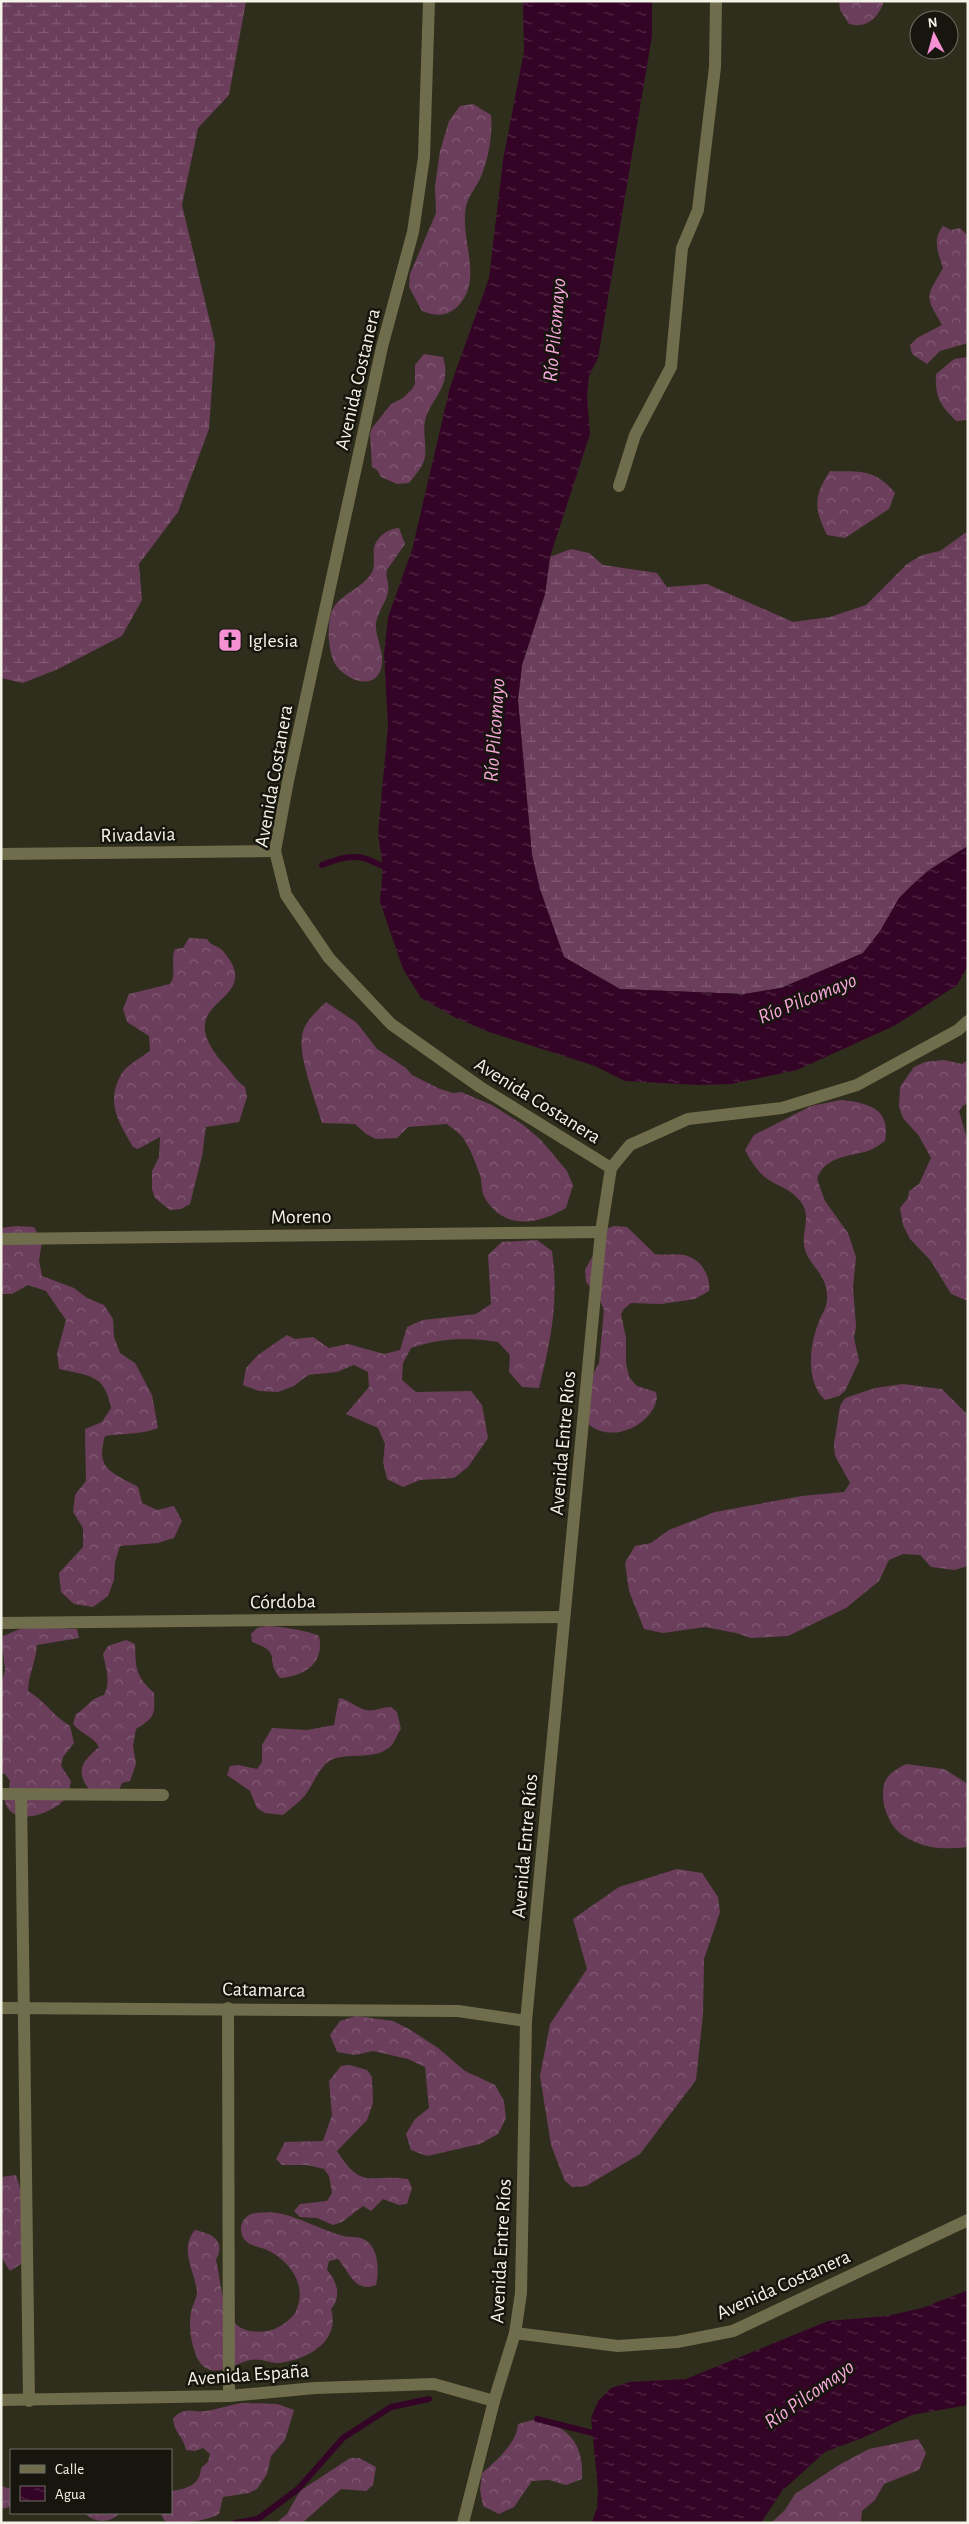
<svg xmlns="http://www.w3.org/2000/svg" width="969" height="2524" font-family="'Alegreya Sans',sans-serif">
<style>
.forest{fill:url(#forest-crowns)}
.wetland{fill:url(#wetland-marsh)}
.water{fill:url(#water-ripples)}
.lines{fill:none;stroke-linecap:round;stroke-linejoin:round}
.stream{stroke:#340427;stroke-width:6}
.minor{stroke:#6f6d4b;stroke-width:12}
.tertiary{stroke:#6f6d4b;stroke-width:12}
.labels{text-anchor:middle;stroke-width:5;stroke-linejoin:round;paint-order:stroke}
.street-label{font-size:20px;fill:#f4f3e8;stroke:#16150e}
.poi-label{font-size:20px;fill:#f4f3e8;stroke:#16150e;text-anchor:start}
.water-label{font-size:21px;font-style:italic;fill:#f8a9db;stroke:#16150e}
</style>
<defs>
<pattern id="forest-crowns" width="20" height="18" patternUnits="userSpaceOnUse" patternTransform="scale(1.25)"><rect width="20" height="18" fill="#6b3f5c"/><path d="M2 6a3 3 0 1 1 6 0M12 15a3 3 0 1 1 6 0" fill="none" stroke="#815b73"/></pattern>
<pattern id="wetland-marsh" width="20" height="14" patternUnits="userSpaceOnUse" patternTransform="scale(1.25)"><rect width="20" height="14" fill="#6b3f5c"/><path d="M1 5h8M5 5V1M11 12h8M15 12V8" fill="none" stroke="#815b73"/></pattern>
<pattern id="water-ripples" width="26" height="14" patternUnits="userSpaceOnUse" patternTransform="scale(1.25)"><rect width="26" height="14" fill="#340427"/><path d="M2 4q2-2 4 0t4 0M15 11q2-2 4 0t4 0" fill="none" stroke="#522946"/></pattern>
</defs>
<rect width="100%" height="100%" fill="#2f2e1c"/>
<!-- forest -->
<g class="forest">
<path d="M884,1c-5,16 -17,28 -35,23l-9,-14 -1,-9z"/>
<path d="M473,104l18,11c2,20 -3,46 -11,64 -4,8 -10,15 -13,24 -10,33 19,76 -10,104 -11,10 -22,9 -35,4l-13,-24 1,-13 26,-61 -1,-27 5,-35 9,-30 11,-15z"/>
<path d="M943,226l8,4 9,-2 8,8v107l-28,8 -13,13 -15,-10 -2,-9 7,-7 25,-13c-18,-31 -16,-27 1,-57 -5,-16 -11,-28 0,-42z"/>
<path d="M424,354l19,3c8,26 -6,36 -16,57 -6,14 0,29 -2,43 -2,10 -10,18 -16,26l-12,1 -16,-7 -4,-7 -5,-3 -2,-33 2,-6 19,-24 12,-6 9,-9 3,-5v-19z"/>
<path d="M968,357v63l-12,1c-16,-16 -21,-24 -20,-47l18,-15z"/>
<path d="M830,471c29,1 45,-3 65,22l-6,16 -44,29 -18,-3c-13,-27 -14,-38 3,-64z"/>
<path d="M399,528l6,16 -18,26c-2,7 3,15 1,22 -2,11 -11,20 -12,32 -1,14 10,30 5,45 -8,24 -39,9 -47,-7 -6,-13 -7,-35 -3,-49 7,-20 34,-24 42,-43 2,-7 0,-15 1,-22 2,-11 15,-20 25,-20z"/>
<path d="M189,938l18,1c4,7 10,6 15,11 4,4 11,14 12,19 11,36 -61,35 -12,93 9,9 13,18 23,25l2,10 -8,25 -33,5 -4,29 -12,48 -9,5 -11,1 -15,-12 -3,-9v-18l7,-14 1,-20 -22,12 -5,-2c-15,-26 -28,-45 -11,-74 6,-9 20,-16 28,-22l-1,-15 -22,-14 -4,-13 6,-15 41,-10c7,-9 0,-24 5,-35l8,-1z"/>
<path d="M326,1002l31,21 20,26 29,19 6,7 28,14 13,4 8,-1 31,13 30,19 19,16 26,31 6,14 -7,23c-27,16 -62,23 -81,-10 -4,-6 -3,-16 -5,-23 -4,-10 -8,-23 -14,-32 -3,-8 -13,-14 -19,-19l-39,3 -11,11 -21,1 -10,-5 -11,-10 -33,-1c-6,-21 -24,-67 -20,-87 2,-14 14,-24 24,-34z"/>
<polygon points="944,1060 962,1064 968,1060 968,1104 964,1105 959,1111 968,1142 968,1301 951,1294 931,1261 910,1239 903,1225 900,1208 908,1198 909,1191 919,1184 931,1158 919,1136 903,1118 899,1107 900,1087 914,1067 925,1062"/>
<path d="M841,1100c27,3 50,8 44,41 -5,3 -11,8 -17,10 -19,5 -44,6 -51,28l8,22 23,32 8,24 -3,30 3,39 -2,12 5,23 -14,30 -6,5 -14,4c-19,-18 -16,-52 -7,-76 5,-14 12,-18 8,-36 -3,-17 -20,-26 -22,-43 -2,-15 8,-30 -4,-44 -7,-10 -21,-15 -31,-21 -10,-6 -19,-20 -24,-30l9,-15 57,-29z"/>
<path d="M16,1226l18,1 8,15 -3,18 3,16 32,12 13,10 17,7 9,14 1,18 6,16 15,10 17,32 6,33c-18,7 -34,5 -53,8 -10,34 7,36 33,51l4,16 15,7 17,-4 8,15 -8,17 -16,5 -38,3 -5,16 -1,18 -6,16 -15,11 -19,-3 -13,-12 -2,-19 24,-26v-19l-10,-16 2,-17 11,-14 -1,-52 17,-7 9,-14c-6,-34 -22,-32 -52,-39l-2,-16 9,-33 -20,-29 -18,-6 -16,9h-11v-66z"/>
<path d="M614,1226l13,1 28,27c10,2 19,-1 29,1 16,3 27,20 25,36l-14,8 -34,5 -30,-1 -7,6 -3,5 5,24v25l3,14 8,9 19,6 1,6c-5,29 -52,50 -74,20l10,-44 6,-11 5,-53 -6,-14 -12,-14 -1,-12 20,-37 3,-5z"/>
<path d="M537,1240l15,11c7,50 -1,89 -13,137l-17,-1 -13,-15 1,-17 -12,-13c-30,-5 -58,-4 -87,6l-8,15 -1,17 14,12 55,-1 11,14 6,33 -20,29 -14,11 -34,2 -17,7 -16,-8 -4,-17 2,-18 -7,-16 -32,-14 23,-27 -1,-15 -14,-7 -17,7 -29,3 -14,11 -16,6 -19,-1 -16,-6 3,-17 12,-13 29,-20 8,4 18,-2 16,11 19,-4 36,10 16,-4 7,-23 16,-7 53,-6 15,-10 -3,-49 14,-13z"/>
<polygon points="903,1384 942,1389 968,1415 968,1566 955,1570 931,1567 920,1555 903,1554 889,1560 879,1581 846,1608 788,1636 751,1638 736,1633 705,1627 663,1633 644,1629 629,1591 625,1563 635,1546 651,1543 669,1530 715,1512 802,1496 844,1492 850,1483 835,1456 834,1444 840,1406 845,1398 875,1388"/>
<path d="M267,1626c10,0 44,5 52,10 6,28 -15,40 -39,42 -16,-19 4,-25 -28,-36l-1,-8 6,-6z"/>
<path d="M39,1627l38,2 2,9 -42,7c-1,17 -9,30 -9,46 18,11 24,24 42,35l4,17 -11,14 -2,9 10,15c-1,6 -2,13 -6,18 -14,16 -58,31 -61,-3l5,-7 1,-8 -5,-7 -4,-1v-88l4,-15 -3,-26 1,-8 17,-7z"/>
<path d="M126,1640l9,4c1,25 0,31 19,49 1,22 1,24 -18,36l-3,17 3,18 -6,17 -8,2 -4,9 -23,5c-19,-23 -18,-31 4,-50 -6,-11 -18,-13 -26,-23l3,-10c11,-6 14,-16 28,-19 7,-14 2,-26 -1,-41l5,-8z"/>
<path d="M339,1698c11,2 17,10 27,12 8,2 16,-3 25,-3l6,5 4,17c-4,5 -6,13 -10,17 -15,15 -44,6 -60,14 -12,7 -17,23 -25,34 -6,8 -16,15 -23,21l-18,-2 -8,-5 -7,-17 -23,-16 3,-9 8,-1 19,4 5,-7v-17l10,-17 35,2 27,-5z"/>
<path d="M906,1764l38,5 24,15v63c-23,3 -47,2 -67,-13 -14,-10 -24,-40 -14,-56 4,-6 13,-11 19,-14z"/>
<polygon points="677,1869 702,1873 718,1897 720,1912 704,1959 703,2014 696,2080 640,2154 586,2186 572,2187 565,2181 551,2145 540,2076 550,2024 587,1969 573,1919 619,1887"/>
<polygon points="356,2016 393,2021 409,2029 438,2048 465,2071 495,2085 504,2101 506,2118 498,2134 480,2144 427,2156 411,2150 406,2134 415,2119 429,2108 425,2067 408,2059 373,2051 355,2055 337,2052 330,2035 340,2021"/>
<path d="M350,2065l17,5 5,7 1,26 -6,17 -30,31c26,41 33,22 71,28l4,9 -5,16 -8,1 -16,-6 -12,12 -8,-5 -21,16 -9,3 -16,-7 -17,-1 -6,-6 6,-7 27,-3 5,-8 -3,-17 -5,-7 -17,-4h-25l-6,-6 9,-17 38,-1 9,-26 -3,-34 12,-15z"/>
<polygon points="16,2175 21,2191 24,2262 10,2271 1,2257 1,2177"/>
<path d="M269,2212c26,2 49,17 74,24 9,2 17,-1 25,6 11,9 11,31 8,43 -21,8 -26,-12 -38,-26l-9,2 -2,9c10,11 15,26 4,39 10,33 -25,51 -53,54 -9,0 -18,-5 -27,-3 -15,2 -35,20 -50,4 -9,-12 -13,-37 -10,-51 1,-8 6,-14 6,-22 -3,-22 -18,-41 -2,-61 18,4 31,11 21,30 8,33 4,78 51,71 9,-1 23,-10 28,-18 14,-27 -5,-53 -30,-64 -6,-2 -13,-3 -18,-7 -9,-7 -8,-23 4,-28 5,-2 13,-1 18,-2z"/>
<path d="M242,2403l35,1 17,6 -9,30 -14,16 -4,18 -10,15 -8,4 -26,4 -4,17c-15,8 -38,10 -54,7l-5,-8h11v-22c16,-2 29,-6 30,-23l7,-6 2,-8 -7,-6 -8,3 -9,-1c-2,-12 -12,-18 -13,-31 11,-13 19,-6 33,-8 12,-2 24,-6 36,-8z"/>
<path d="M537,2419c33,8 47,26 45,60l-16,6 -17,-5 -17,1 -18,26 -15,7 -16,-8 -3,-16 2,-17c14,-12 35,-30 36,-49z"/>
<polygon points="918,2439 926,2453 919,2470 884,2484 875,2500 862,2511 861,2523 771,2523 785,2510 795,2494 839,2465 869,2449"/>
<polygon points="350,2458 359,2458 376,2467 373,2485 366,2491 341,2489 302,2523 276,2523 287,2514 300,2491"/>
<polygon points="1,2486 11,2489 10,2507 1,2509"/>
<path d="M84,2513h36c-11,11 -25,10 -36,0z"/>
</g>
<!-- wetland -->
<g class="wetland">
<polygon points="1,1 246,1 229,95 198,128 182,205 215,343 209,429 178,512 139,564 142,600 122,636 58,669 23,683 1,678"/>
<polygon points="968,531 968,846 929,870 863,953 781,988 744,994 620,989 564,957 539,889 532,855 518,700 522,665 545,594 550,557 571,549 589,553 603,565 657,573 667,587 707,584 793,622 830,617 866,605 907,564 922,555 940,551"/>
</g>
<!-- water -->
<g class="water">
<polygon points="523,1 652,1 652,36 598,358 589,376 587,395 590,434 550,557 545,594 522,665 518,700 532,855 540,889 564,957 620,989 744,994 781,988 863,953 880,931 899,898 912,885 929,870 968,846 968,966 957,985 896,1025 797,1070 731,1084 698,1085 625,1081 595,1066 489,1032 456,1018 421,998 403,969 380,902 383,867 378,834 388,726 384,654 388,617 412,550 450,387 489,278 503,160 524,51"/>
<polygon points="968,2290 968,2405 912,2415 862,2438 825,2452 782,2491 761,2523 592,2523 597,2507 598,2490 591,2418 598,2401 611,2388 629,2382 686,2379 828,2321 887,2316 922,2308"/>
</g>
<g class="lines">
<!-- stream -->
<g class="stream">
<path d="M322,865c15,-6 30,-11 45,-6 8,3 14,8 23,8"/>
<polyline points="537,2419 601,2435"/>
<polyline points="235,2523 258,2519 298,2489 343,2438 391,2407 429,2399"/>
</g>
<!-- minor -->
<g class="minor">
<polyline points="619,486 635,435 671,367 682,248 698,210 715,67 716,1"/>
<polyline points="1,854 275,851"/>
<polyline points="1,1239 601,1232"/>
<polyline points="1,1623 564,1617"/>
<polyline points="1,1794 163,1795"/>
<polyline points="21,1794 29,2401"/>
<polyline points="1,2008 458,2011 526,2021"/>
<polyline points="228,2008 229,2396"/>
</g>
<!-- tertiary -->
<g class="tertiary">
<polyline points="429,1 424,157 413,232 382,347 288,781 275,851 286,895 329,958 391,1024 480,1087 611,1168"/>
<polyline points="611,1168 630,1145 688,1119 782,1108 857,1085 958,1030 968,1021"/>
<polyline points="515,2333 618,2346 677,2342 733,2331 968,2220"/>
<polyline points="1,2400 229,2396 315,2388 434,2384 494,2401"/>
<polyline points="463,2523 494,2401 515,2333 521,2293 526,2021 601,1232 611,1168"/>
</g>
</g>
<!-- icons -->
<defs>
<g id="church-square" transform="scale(1.25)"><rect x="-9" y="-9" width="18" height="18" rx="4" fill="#f591d3" stroke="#16150e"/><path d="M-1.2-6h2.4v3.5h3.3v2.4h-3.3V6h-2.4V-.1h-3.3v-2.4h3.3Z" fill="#111"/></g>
</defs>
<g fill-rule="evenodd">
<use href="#church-square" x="230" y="640"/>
</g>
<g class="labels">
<!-- street labels -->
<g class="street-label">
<text transform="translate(357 379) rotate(-77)" y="7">Avenida Costanera</text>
<text transform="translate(273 776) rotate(-80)" y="7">Avenida Costanera</text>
<text transform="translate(138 834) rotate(-1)" y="7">Rivadavia</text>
<text transform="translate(538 1100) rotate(32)" y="7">Avenida Costanera</text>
<text transform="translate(301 1216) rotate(-1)" y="7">Moreno</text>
<text transform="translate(562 1443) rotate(-85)" y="7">Avenida Entre Ríos</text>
<text transform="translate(283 1601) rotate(-1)" y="7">Córdoba</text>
<text transform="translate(524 1846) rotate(-85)" y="7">Avenida Entre Ríos</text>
<text transform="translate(264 1989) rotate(1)" y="7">Catamarca</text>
<text transform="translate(500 2251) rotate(-87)" y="7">Avenida Entre Ríos</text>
<text transform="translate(783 2284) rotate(-24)" y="7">Avenida Costanera</text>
<text transform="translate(248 2374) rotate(-4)" y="7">Avenida España</text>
</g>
<!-- poi labels -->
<g class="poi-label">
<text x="248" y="647">Iglesia</text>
</g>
<!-- water labels -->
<g class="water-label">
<text transform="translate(554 330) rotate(-85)" y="7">Río Pilcomayo</text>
<text transform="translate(494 730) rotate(-86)" y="7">Río Pilcomayo</text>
<text transform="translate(807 998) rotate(-22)" y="7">Río Pilcomayo</text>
<text transform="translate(809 2394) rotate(-35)" y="7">Río Pilcomayo</text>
</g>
</g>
<!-- border -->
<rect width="969" height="2524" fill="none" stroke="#f4f3e8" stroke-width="5"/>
<!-- legend -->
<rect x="10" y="2449" width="162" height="65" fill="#16150e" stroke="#6f6e65"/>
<rect x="20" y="2465" width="25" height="8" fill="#6f6d4b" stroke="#6f6e65"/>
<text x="55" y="2474" font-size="15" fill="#f4f3e8">Calle</text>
<rect x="20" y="2486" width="25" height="15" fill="url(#water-ripples)" stroke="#6f6e65"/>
<text x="55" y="2499" font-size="15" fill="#f4f3e8">Agua</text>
<!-- north arrow -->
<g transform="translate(934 35) rotate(354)"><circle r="24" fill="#16150e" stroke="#6f6e65"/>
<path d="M0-4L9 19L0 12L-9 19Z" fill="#f591d3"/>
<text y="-8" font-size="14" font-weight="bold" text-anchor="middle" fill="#f4f3e8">N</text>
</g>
</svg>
